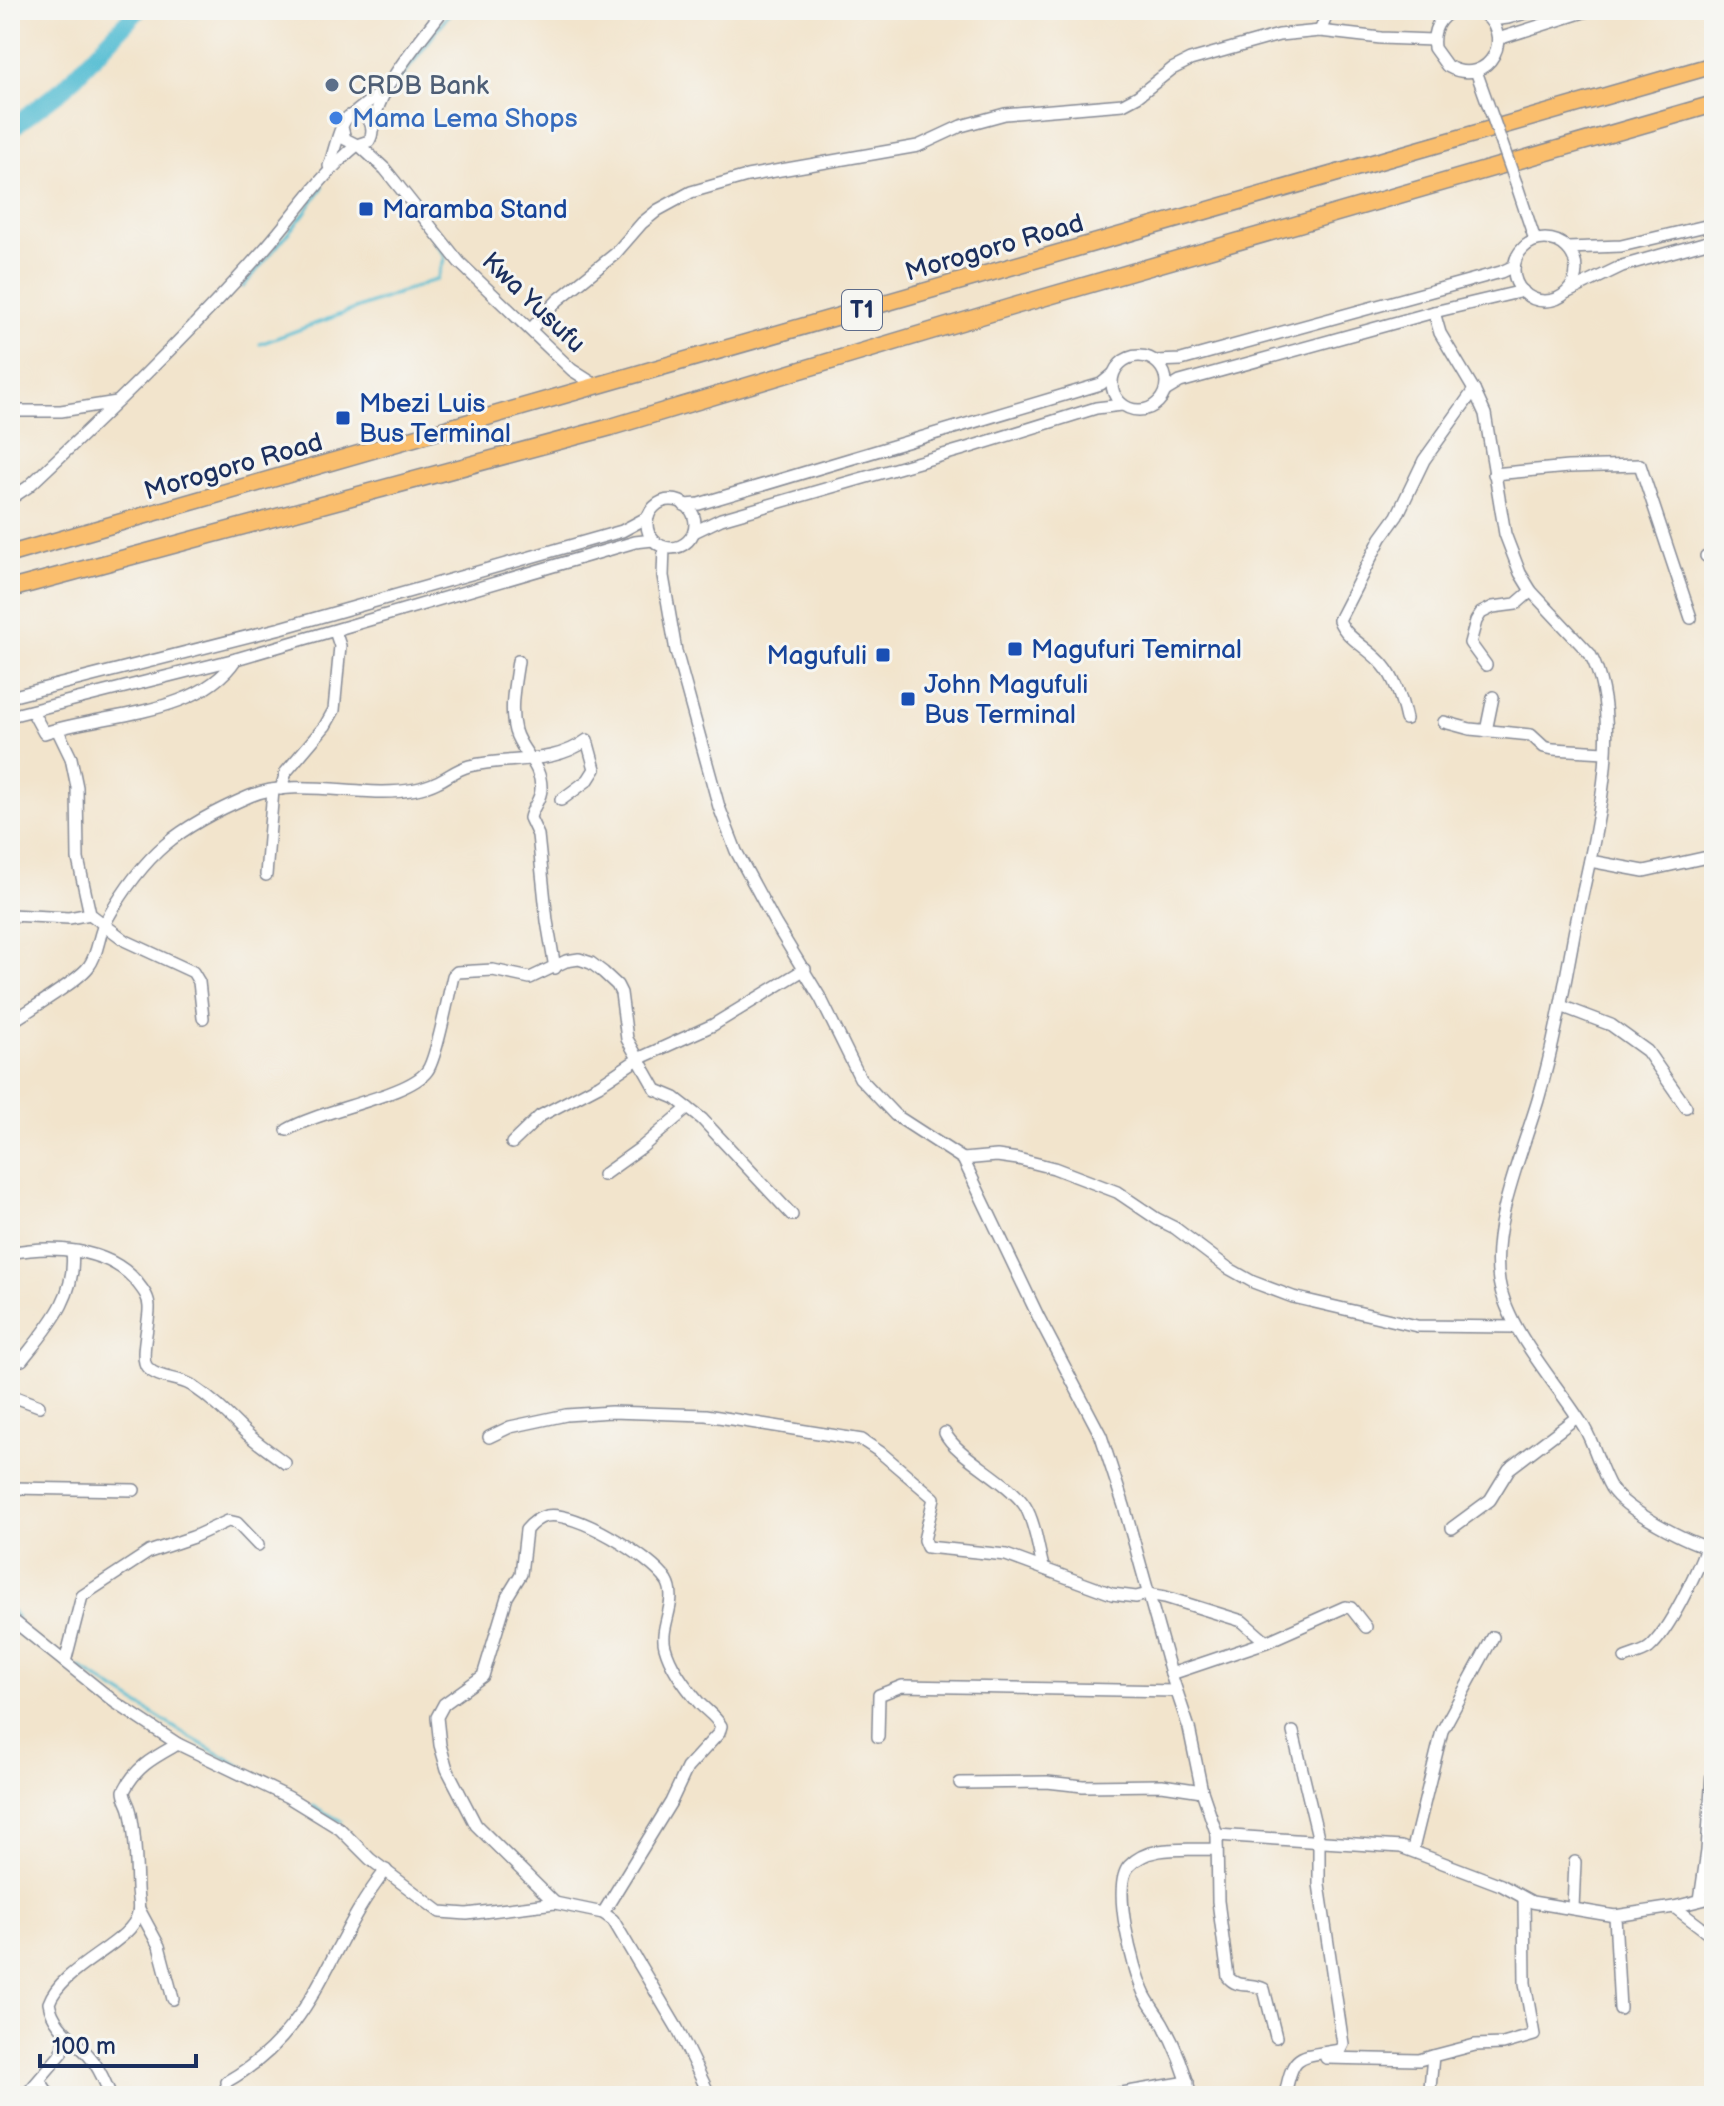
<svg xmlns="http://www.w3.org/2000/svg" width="1724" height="2106" font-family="'Balsamiq Sans',sans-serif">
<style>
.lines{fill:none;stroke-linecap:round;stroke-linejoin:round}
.stream{stroke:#55bdd3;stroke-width:3}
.river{stroke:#55bdd3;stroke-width:18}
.minor-casing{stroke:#868a95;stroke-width:14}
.highway-casing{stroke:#868a95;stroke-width:19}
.minor{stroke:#fff;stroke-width:11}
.highway{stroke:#fabe6d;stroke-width:16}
.minor-bridge-casing{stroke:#868a95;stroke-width:14;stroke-linecap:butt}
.minor-bridge{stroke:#fff;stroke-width:11}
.service-dot{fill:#5c6f8a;stroke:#f6f6f2;stroke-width:3}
.shop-dot{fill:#3f7fe0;stroke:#f6f6f2;stroke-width:3}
.transit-dot{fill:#1a4fb4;stroke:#f6f6f2;stroke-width:3}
.labels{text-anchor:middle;stroke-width:6;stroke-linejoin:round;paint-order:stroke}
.shield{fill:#f6f6f2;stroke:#5d6b8a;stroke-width:2}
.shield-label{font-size:24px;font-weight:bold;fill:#1b2f5e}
.service-label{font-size:26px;fill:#4e5e75;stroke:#f6f6f2;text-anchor:start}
.shop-label{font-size:26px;fill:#366cbe;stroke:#f6f6f2;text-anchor:start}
.transit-label{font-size:26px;fill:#164399;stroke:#f6f6f2;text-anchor:start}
.street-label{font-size:26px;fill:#1b2f5e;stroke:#f6f6f2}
</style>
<rect width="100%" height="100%" fill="#f6f6f2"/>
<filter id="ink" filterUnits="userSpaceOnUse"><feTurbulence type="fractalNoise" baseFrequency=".0125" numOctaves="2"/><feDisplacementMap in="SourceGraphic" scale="16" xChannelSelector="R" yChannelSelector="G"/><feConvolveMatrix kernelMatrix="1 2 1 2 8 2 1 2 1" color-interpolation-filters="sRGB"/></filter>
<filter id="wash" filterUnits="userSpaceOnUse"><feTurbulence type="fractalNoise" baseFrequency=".006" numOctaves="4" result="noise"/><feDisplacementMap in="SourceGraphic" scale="32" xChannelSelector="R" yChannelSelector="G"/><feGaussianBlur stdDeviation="1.8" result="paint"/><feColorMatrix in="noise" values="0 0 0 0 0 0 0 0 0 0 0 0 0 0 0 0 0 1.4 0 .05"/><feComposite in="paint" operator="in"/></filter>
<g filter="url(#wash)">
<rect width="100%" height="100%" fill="#f2e4cc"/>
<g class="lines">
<!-- stream -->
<g class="stream">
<polyline points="390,93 452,10"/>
<polyline points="243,287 304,214 323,187"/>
<polyline points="260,344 437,279 445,257 434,240"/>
<polyline points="10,1608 17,1618"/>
<polyline points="79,1667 191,1738 267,1781"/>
<polyline points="313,1806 341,1821"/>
</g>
<!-- river -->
<polyline class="river" points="10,129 64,88 138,10"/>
</g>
</g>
<g filter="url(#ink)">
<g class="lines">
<!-- minor casing -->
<g class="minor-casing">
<g id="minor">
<path d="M1454,10c-16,8 -22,20 -20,38l13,18c42,24 73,-34 30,-56"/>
<polyline points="1491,20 1508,18 1536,10"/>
<polyline points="1320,31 1329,10"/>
<polyline points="1498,39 1590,10"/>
<polyline points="1476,71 1490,110"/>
<polyline points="352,115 382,91"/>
<path d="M373,128c4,-40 47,-87 70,-118"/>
<polyline points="359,145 385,169 459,262 572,370 597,386"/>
<path d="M329,166c4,-10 11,-43 19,-49 17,-12 30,10 21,24l-12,4 -12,-6 -3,-12"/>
<polyline points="1516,183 1535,240"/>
<circle cx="1545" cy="270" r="31"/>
<polyline points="1568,248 1621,246 1714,224"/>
<polyline points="1568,292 1622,266 1714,240"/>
<path d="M1434,312l6,21 34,57 11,24 20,120 15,39 11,18 59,63c39,72 -1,202 -16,280 -10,55 -20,111 -36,166 -16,54 -48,125 -39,181 9,51 58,102 85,146 11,19 16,42 27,61 14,22 77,55 103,61"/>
<polyline points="531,329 558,300 615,254 642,223 658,210 691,192 747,176 918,146 961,126 1005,114 1123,104 1138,96 1172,69 1190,60 1279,35 1320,31 1381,38 1433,40"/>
<circle cx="1139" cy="383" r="27"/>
<polyline points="1156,361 1181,360 1501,272 1514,266"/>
<polyline points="1165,391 1180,382 1434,312 1523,291"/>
<polyline points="10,411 61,411 117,402"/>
<polyline points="1494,474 1568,467 1640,465 1691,618"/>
<path d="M10,499l18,-12c80,-75 159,-151 232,-233 33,-36 59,-78 97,-109"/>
<circle cx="671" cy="524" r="24"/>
<polyline points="684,505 699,504 1101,384 1112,375"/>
<polyline points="694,532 721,519 964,449 1096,408 1122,405"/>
<path d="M664,547l-1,29 13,75 43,156 17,44 39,72 46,76 39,79 35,37 68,44 75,157 63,120 23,70 47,168 18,54 13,63 15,44 1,66 10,76c9,12 24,5 36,12l12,48"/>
<polyline points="1706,556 1714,554"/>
<path d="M518,661c-3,22 -9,47 -3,70 6,21 27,34 26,58 0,11 -9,18 -11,29l8,17 9,86 8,47"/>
<polyline points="1486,665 1470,643 1476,621 1481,613 1493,607 1516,604 1531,591"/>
<polyline points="10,697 281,628 622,531 648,517"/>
<path d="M32,711l12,22c59,-20 155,-17 192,-74"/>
<polyline points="10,716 236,659 635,542 653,540"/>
<path d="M1406,719c-4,-18 -10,-39 -22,-53 -13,-17 -38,-27 -45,-46l42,-82 16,-22 27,-56 50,-70"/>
<polyline points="1444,722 1470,729 1531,735 1544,747 1553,749 1605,752"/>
<polyline points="57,729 71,758 77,787 78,859 90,914 126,941 193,972 199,982 203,1018"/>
<polyline points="1486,731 1493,697"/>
<polyline points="281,789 286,772 325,726 334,710 340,646 335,631"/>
<polyline points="1590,861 1644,871 1703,858 1714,860"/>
<polyline points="266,875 273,790"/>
<polyline points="10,915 69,918 90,914"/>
<polyline points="1561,1006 1611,1025 1647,1051 1686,1107"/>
<path d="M10,1023c17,-12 69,-42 79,-57 10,-13 9,-32 17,-45 39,-69 72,-94 144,-125 36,-16 94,-4 133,-4 17,0 38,-2 54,-10 11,-5 20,-13 32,-16 40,-10 83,0 118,-26l8,29 -7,11 -27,20"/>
<path d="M287,1130c32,-20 122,-34 140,-59 9,-11 22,-78 26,-95l4,-4 36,-2 37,8 36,-17 13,-2 12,4 12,9 14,13 4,8 6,46 29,51 19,8 27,21 90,96"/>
<polyline points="512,1143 540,1116 599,1085 638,1059 713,1025 805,969"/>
<polyline points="963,1159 997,1156 1018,1159 1054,1168 1117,1192 1157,1219 1175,1228 1228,1268 1253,1282 1293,1297 1417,1326 1516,1327"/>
<polyline points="603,1175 642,1147 688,1108"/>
<path d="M10,1253c40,-8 97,-6 126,28 6,8 13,15 13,26 1,14 -10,50 -2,60 10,12 31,10 44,18 20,13 35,28 51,44 13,13 29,23 43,34"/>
<path d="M22,1360c27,-34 55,-64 50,-109"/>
<polyline points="10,1395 39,1406"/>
<path d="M945,1433c12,24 63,47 80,73 10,16 13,43 18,61"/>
<polyline points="489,1437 510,1427 566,1415 611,1412 706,1415 862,1440 880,1452 934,1498 924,1540 927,1547 1006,1555 1112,1594 1136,1597 1148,1594 1165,1597 1242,1621 1266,1642"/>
<polyline points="10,1488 134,1490"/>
<polyline points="1452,1528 1490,1500 1509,1469 1577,1417"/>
<polyline points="10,1618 116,1703 178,1744 288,1797 340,1829 370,1859 440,1912 467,1914 555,1903 603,1913 613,1920 677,2028 710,2096"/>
<path d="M1625,1658c7,-3 17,-5 24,-10 20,-17 48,-76 57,-101"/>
<polyline points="65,1662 82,1596 149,1552 193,1537 228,1521 237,1523 258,1545"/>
<polyline points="1171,1674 1266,1642 1345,1607 1351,1608 1366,1627"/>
<polyline points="878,1737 879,1695 902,1686 1176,1691"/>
<polyline points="960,1783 1047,1782 1083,1786 1162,1785 1202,1791"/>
<polyline points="1217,1835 1401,1847 1501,1885 1532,1902 1615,1916 1674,1907 1714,1897"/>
<polyline points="1413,1849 1442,1731 1493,1637"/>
<polyline points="1700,1900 1707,1851 1714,1741"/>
<path d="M555,1903l-79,-78 -29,-56 -7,-24 -3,-28 7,-13 39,-28 24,-79 14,-23 5,-44c5,-6 12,-12 20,-14 29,-6 105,41 121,65 12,20 -8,45 -2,66 5,19 22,42 35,57 7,7 16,13 21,22l-2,7 -32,35 -16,34 -68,111"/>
<polyline points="1674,1907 1714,1937"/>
<polyline points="1573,1908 1575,1862"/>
<polyline points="139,1909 159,1946 173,1999"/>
<polyline points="1615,1916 1620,2009"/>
<polyline points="1326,2058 1419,2060 1433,2056"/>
<polyline points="40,2081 50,2096"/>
<path d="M226,2082c93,-52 100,-137 160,-212"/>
<polyline points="25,2096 62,2053 64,2032"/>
<path d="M111,2096c-6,-13 -11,-28 -21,-39 -14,-17 -37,-30 -41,-54 13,-37 85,-61 89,-90 2,-8 -1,-17 -1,-25 -1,-25 -1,-50 -6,-74 -1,-9 -7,-15 -7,-23 12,-25 31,-34 54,-47"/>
<polyline points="1104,2096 1188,2082"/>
<path d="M1191,2096c-6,-26 -16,-51 -29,-74 -6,-10 -15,-20 -19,-31 -10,-23 -32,-105 -14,-125 21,-23 61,-15 88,-17"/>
<path d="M1285,2096c8,-44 13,-39 55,-46l3,-6 -24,-160v-43l-26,-109"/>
<polyline points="1432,2096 1430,2088 1433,2056 1475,2045 1503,2044 1534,2035 1525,1983 1524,1899"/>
</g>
</g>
<!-- highway casing -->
<g class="highway-casing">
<g id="highway">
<polyline points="10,554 1714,65"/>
<polyline points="10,589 611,427 1011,307 1714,104"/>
</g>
</g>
<!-- minor -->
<use href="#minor" class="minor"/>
<!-- highway -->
<use href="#highway" class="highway"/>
<!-- minor-bridge casing -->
<g class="minor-bridge-casing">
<polyline id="minor-bridge" points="1490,110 1516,183"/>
</g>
<!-- minor-bridge -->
<use href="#minor-bridge" class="minor-bridge"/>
</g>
</g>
<!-- markers -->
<circle class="service-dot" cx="332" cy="85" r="8"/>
<circle class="shop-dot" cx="336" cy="118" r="8"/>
<g class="transit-dot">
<rect x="358" y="201" width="16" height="16" rx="4"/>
<rect x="335" y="410" width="16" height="16" rx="4"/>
<rect x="1007" y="641" width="16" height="16" rx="4"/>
<rect x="875" y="647" width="16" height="16" rx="4"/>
<rect x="900" y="691" width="16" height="16" rx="4"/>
</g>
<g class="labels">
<!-- shield labels -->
<rect class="shield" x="842" y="290" width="40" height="40" rx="6"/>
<g class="shield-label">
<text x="862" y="318">T1</text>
</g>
<!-- service labels -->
<g class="service-label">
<text x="348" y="94">CRDB Bank</text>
</g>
<!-- shop labels -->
<g class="shop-label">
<text x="352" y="127">Mama Lema Shops</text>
</g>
<!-- transit labels -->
<g class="transit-label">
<text x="382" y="218">Maramba Stand</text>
<text x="359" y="412">Mbezi Luis<tspan x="359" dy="30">Bus Terminal</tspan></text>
<text x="1031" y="658">Magufuri Temirnal</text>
<text x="867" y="664" text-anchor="end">Magufuli</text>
<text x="924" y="693">John Magufuli<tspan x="924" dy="30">Bus Terminal</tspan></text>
</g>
<!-- street labels -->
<g class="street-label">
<text transform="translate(994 247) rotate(-16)" y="9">Morogoro Road</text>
<text transform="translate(534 302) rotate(44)" y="9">Kwa Yusufu</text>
<text transform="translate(233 466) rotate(-16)" y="9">Morogoro Road</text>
</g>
</g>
<!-- margin -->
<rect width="1724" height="2106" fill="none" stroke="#f6f6f2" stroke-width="40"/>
<!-- scale -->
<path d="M40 2054v12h156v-12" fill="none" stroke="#1b2f5e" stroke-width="4"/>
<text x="52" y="2054" font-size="24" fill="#1b2f5e" stroke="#f6f6f2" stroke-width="6" paint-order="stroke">100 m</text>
</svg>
